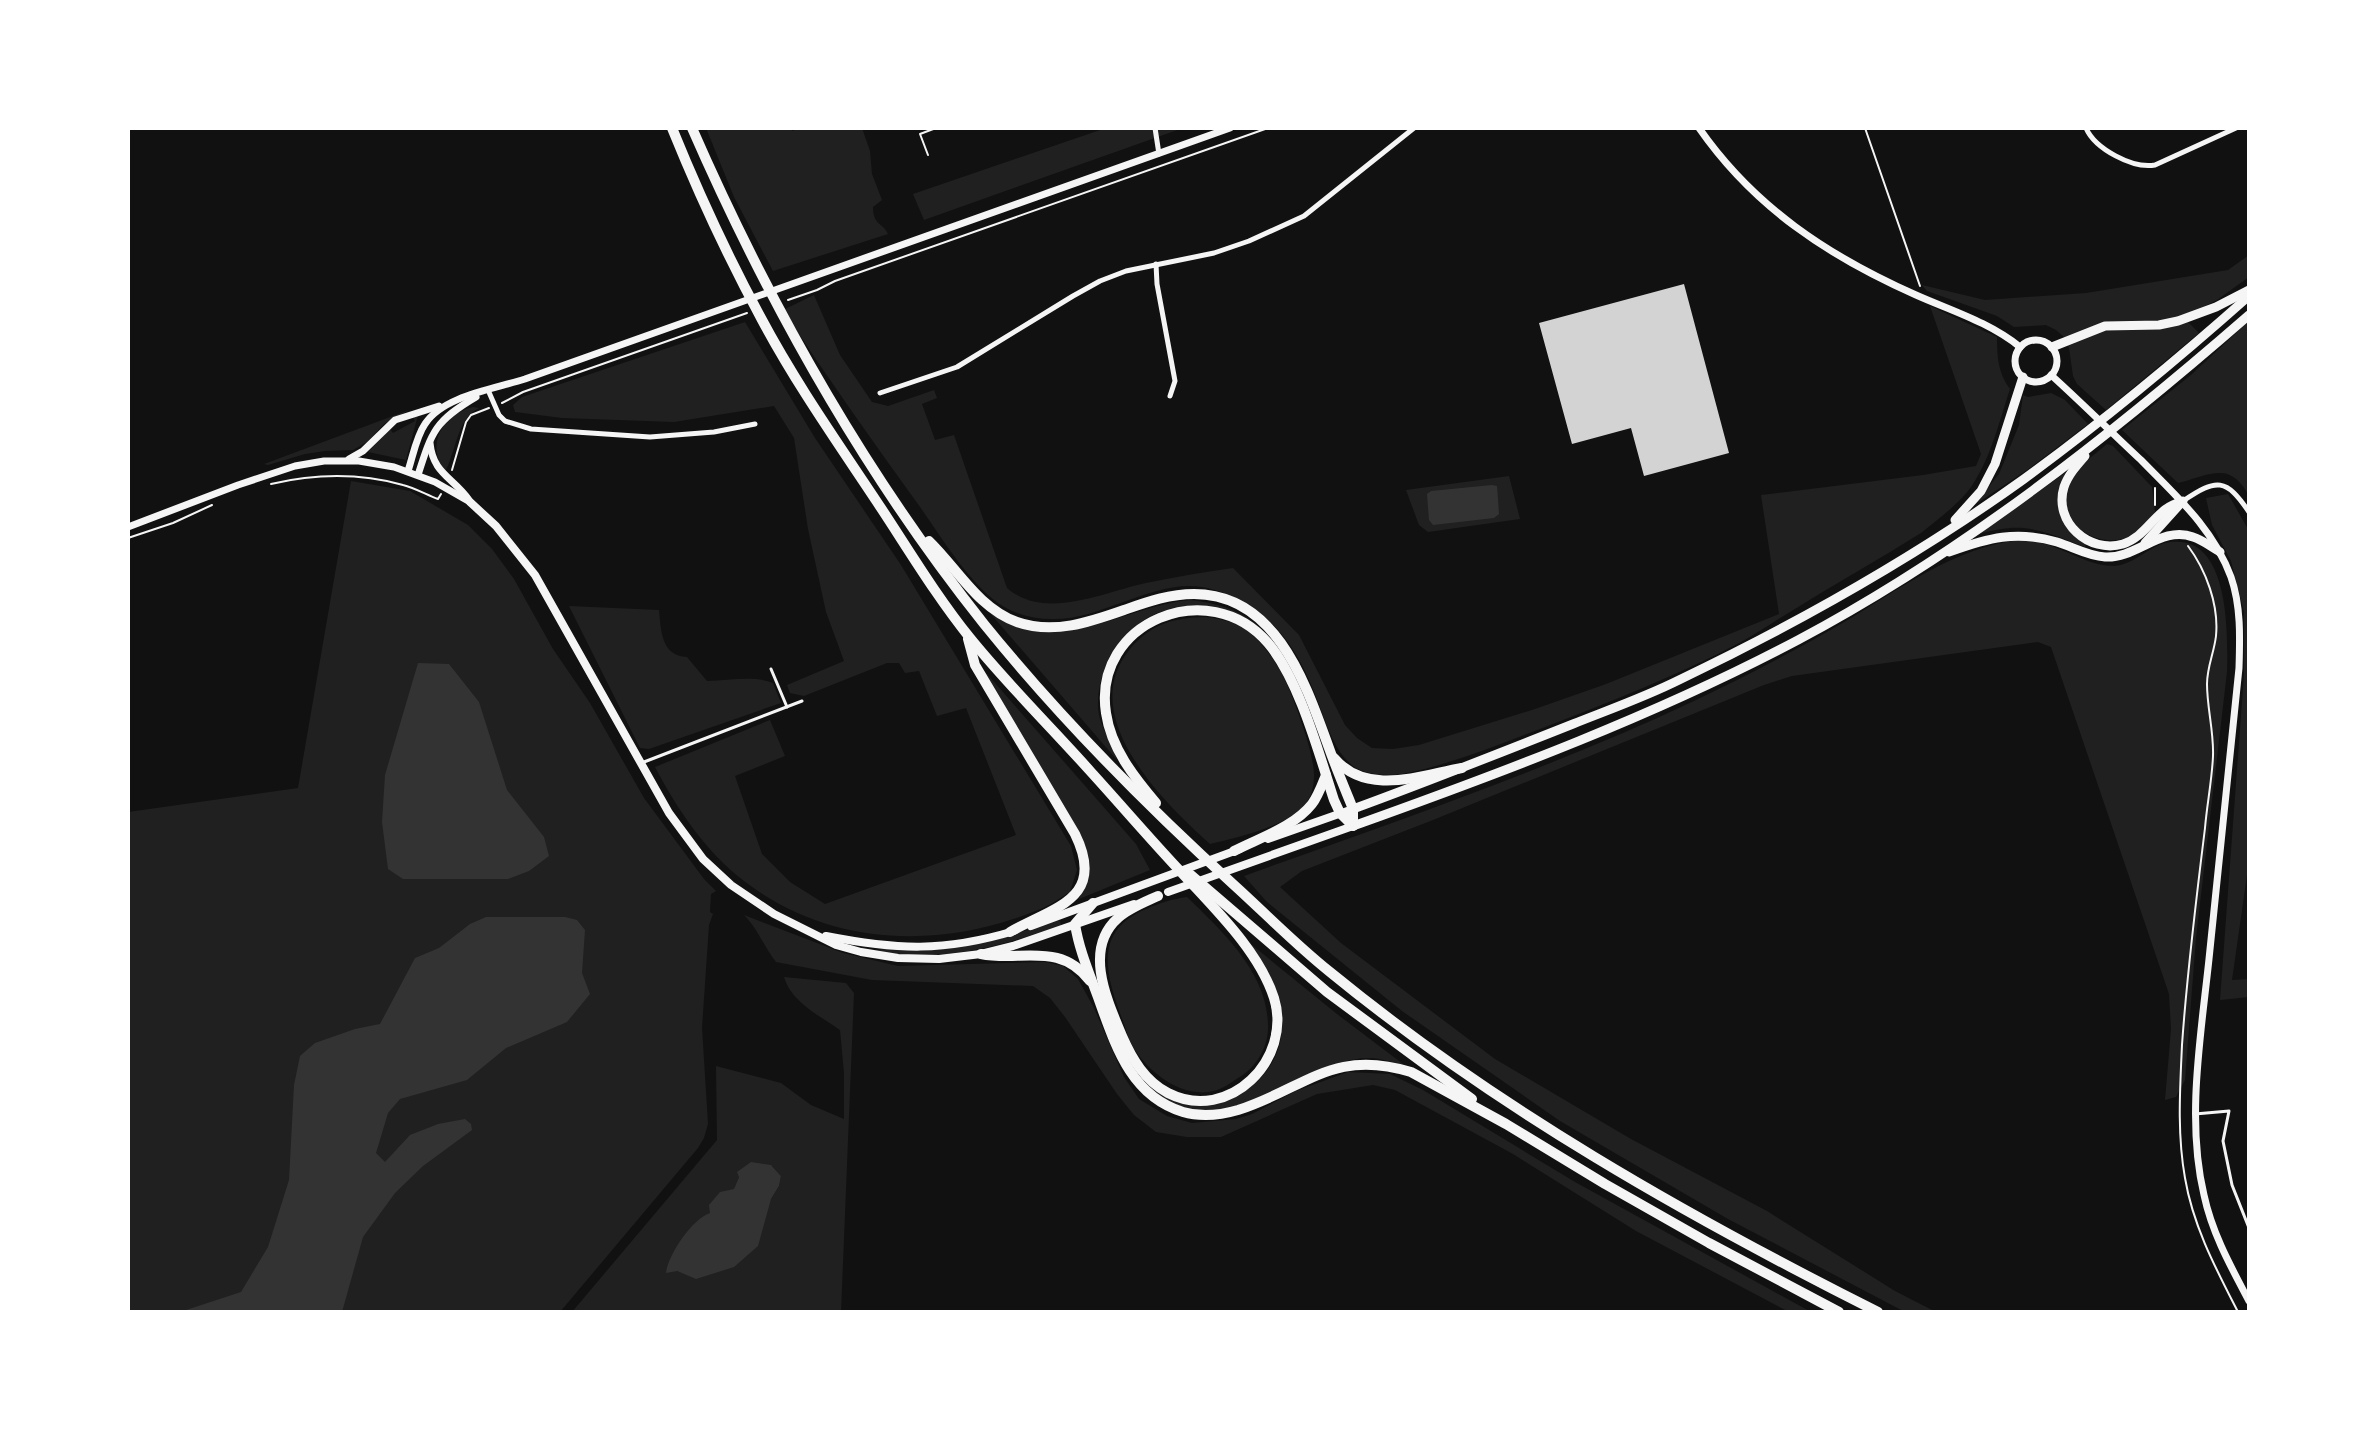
<svg xmlns="http://www.w3.org/2000/svg" width="2377" height="1440" font-family="'Titillium Web',sans-serif">
<style>
.green{fill:#202020;fill-rule:evenodd}
.water{fill:#333}
.building{fill:#d3d3d3}
.lines{fill:none;stroke-linecap:round;stroke-linejoin:round}
.path{stroke:#f5f5f5;stroke-width:2}
.service{stroke:#f5f5f5;stroke-width:3}
.minor{stroke:#f5f5f5;stroke-width:5}
.tertiary{stroke:#f5f5f5;stroke-width:7}
.secondary{stroke:#f5f5f5;stroke-width:7}
.primary{stroke:#f5f5f5;stroke-width:8}
.trunk{stroke:#f5f5f5;stroke-width:9}
.motorway{stroke:#f5f5f5;stroke-width:10}
</style>
<rect width="100%" height="100%" fill="#111"/>
<!-- green -->
<g class="green">
<path d="M706,128h83l4,3 4,-3h65l8,23 2,23 10,26 -9,7c0,19 10,15 15,27l-115,37 -39,-74z"/>
<polygon points="1106,128 1183,128 924,220 913,194"/>
<polygon points="2249,255 2249,277 2217,300 2183,317 2199,333 2106,410 2077,384 2073,376 2069,348 2064,337 2056,330 2046,325 2014,327 1997,316 1927,291 1922,285 1985,300 2086,293 2228,270"/>
<path d="M814,295l26,60 32,47 16,4 46,-16 3,8 -15,6 13,36 19,-5 53,153c38,33 97,4 139,-5 29,-6 58,-11 87,-15l66,67 46,90 12,13 15,10 21,1 26,-4 116,-36 71,-25 173,-70 -18,-119 162,-20 53,-9 5,-12 -51,-148 67,31c0,20 1,36 13,52 -11,33 -19,69 -39,98 -13,18 -33,32 -50,46 -43,27 -88,52 -131,79 -17,10 -32,21 -49,30 -64,34 -134,61 -201,87 -45,17 -91,36 -138,45 -15,2 -37,1 -49,-8 -17,-13 -25,-37 -32,-56 -20,-57 -46,-101 -106,-120 -53,-18 -109,30 -162,29 -20,0 -39,-5 -55,-16 -31,-23 -56,-65 -78,-96 -47,-65 -93,-130 -137,-197z"/>
<path d="M2249,321v175c-19,-36 -39,-21 -71,-13l-56,-53 69,-55z"/>
<path d="M745,322l70,116 86,127 170,281 6,24 -7,22c-10,6 -21,14 -32,18 -98,40 -208,37 -294,-29 -39,-30 -67,-72 -89,-114l115,-47 15,36 -50,20 27,78 28,28 35,22 191,-69 -50,-127 -29,8 -18,-45 -14,2 -6,-10h-12l-83,33 -14,-3 -3,-8 57,-24 -18,-49 -18,-83 -14,-91 -20,-32 -100,16 -112,-4 -47,-6 -2,-7 9,-8z"/>
<polygon points="2051,393 2065,400 2088,424 2027,470 1973,506 1999,474 2019,425 2023,395 2028,397"/>
<path d="M473,407l6,1c-22,10 -23,44 -34,64 -20,-28 -2,-58 28,-65z"/>
<polygon points="409,410 384,424 367,442 353,450 325,451 305,454 268,465 264,464"/>
<polygon points="418,415 406,460 368,452 390,429 393,433 415,421 413,417"/>
<path d="M2107,444l6,2 39,41 3,25c-7,9 -17,21 -27,25 -33,13 -74,-16 -60,-52 8,-18 25,-29 39,-41z"/>
<path d="M2065,473l-5,19v13l26,39 -1,3c-47,-18 -60,-26 -110,-12z"/>
<polygon points="1509,476 1520,519 1428,532 1419,525 1406,490"/>
<polygon points="351,481 410,491 468,525 492,549 514,579 553,649 590,703 644,798 704,879 716,891 711,894 710,912 713,914 709,925 702,1028 708,1124 704,1138 698,1148 560,1312 128,1312 128,812 298,788"/>
<polygon points="2228,494 2249,531 2249,861 2232,980 2249,979 2249,997 2220,1000 2244,675 2244,612 2231,561 2212,525 2206,498"/>
<path d="M2020,540c12,1 25,3 36,8 20,7 37,18 58,18 21,-1 36,-22 57,-24 59,-7 57,92 56,130l-31,266 -11,142 -9,17 -11,3 6,-71 -2,-35 -118,-347 -13,-5 -246,34 -28,9 -331,135 -131,51 -22,16 61,56 154,116 136,80 136,72 128,80 41,21h-31l-177,-93 -168,-98 -158,-110 -135,-109 -23,-26c152,-55 306,-107 452,-176 49,-23 98,-49 145,-76 56,-33 113,-77 179,-84z"/>
<path d="M1190,600c39,4 71,18 90,54 -16,-12 -43,-37 -59,-45 -7,-3 -17,-3 -24,-3 -54,-3 -98,45 -99,97 -1,22 14,37 19,57l-127,-147c11,5 23,13 34,16 57,13 111,-24 166,-29z"/>
<path d="M569,606l90,4c2,20 2,46 28,47l20,24c22,0 46,-6 66,2l8,20 -132,46 -9,-1z"/>
<path d="M1206,617c13,2 28,4 40,13 14,10 27,28 35,42 11,20 34,83 33,104 0,7 -2,18 -6,24 -14,25 -72,38 -98,44 -48,-43 -135,-129 -80,-195 22,-26 43,-31 76,-32z"/>
<path d="M981,667l155,177 14,26 -71,29c9,-19 10,-32 6,-53z"/>
<path d="M1187,897c36,35 82,77 81,131 0,20 -13,41 -30,50 -6,4 -14,10 -21,12 -33,11 -70,-18 -85,-45 -5,-9 -7,-20 -11,-29 -16,-44 -27,-85 25,-107 14,-6 26,-10 41,-12z"/>
<path d="M744,915l99,38 55,13 147,-4 18,4 15,13 16,29 30,69 15,22 28,17 25,7 44,-4 16,-5 44,-23 52,-19 42,2 33,16 152,92 236,130h-22l-153,-81 -123,-77 -118,-64 -22,-5 -56,9 -96,43h-34l-31,-5 -22,-17 -17,-21 -52,-77 -15,-19 -17,-12 -161,-6 -96,-18c-12,-15 -18,-33 -32,-47z"/>
<path d="M1057,920l3,1 1,4c-48,17 -94,31 -146,30 -12,0 -27,-1 -37,-5 16,-3 34,1 50,0 45,-3 87,-15 129,-30z"/>
<path d="M1247,941l90,73 66,50c-12,-1 -23,-7 -36,-6 -68,2 -147,90 -212,35 -6,-6 -12,-13 -17,-18 12,12 29,25 47,28 48,8 97,-27 97,-78 0,-32 -19,-58 -35,-84z"/>
<path d="M784,977l62,6 8,10 -13,319h-269l145,-172 -1,-74 65,17 30,22 33,14v-46l-4,-43c-21,-15 -48,-27 -56,-53zM772,1166l9,10 -2,10 -8,13 -75,79 -19,-7 33,-58 24,-23 5,-13z"/>
</g>
<!-- water -->
<g class="water">
<polygon points="1492,485 1497,486 1499,514 1494,518 1433,525 1429,520 1427,494 1431,491"/>
<polygon points="418,663 449,664 479,702 507,790 544,837 549,856 529,871 508,879 403,879 388,869 382,822 385,775"/>
<polygon points="486,917 565,917 577,920 585,930 582,973 590,994 567,1022 506,1048 467,1080 400,1099 388,1113 376,1153 385,1162 410,1135 438,1124 465,1119 471,1124 472,1130 423,1166 395,1193 363,1237 342,1312 180,1312 241,1292 268,1247 289,1180 294,1085 300,1056 315,1043 355,1029 380,1024 415,958 439,948 470,924"/>
<path d="M751,1162l20,3 10,11 -2,10 -8,13 -13,47 -24,21 -38,12 -19,-8 -11,2c2,-18 26,-54 44,-60l-1,-8 11,-13 14,-3 5,-12 -2,-5z"/>
</g>
<!-- building -->
<polygon class="building" points="1684,284 1729,453 1644,476 1631,428 1572,444 1539,323"/>
<g class="lines">
<!-- path -->
<g class="path">
<polyline points="1865,128 1920,286"/>
<polyline points="928,155 920,134 936,128"/>
<polyline points="788,300 817,290 835,281 1268,128"/>
<polyline points="502,403 523,392 747,313"/>
<polyline points="452,470 466,422 471,415 489,408"/>
<path d="M271,484c43,-10 89,-11 132,1 12,3 24,10 35,14l3,-5"/>
<polyline points="2155,488 2155,505"/>
<polyline points="128,538 173,523 212,505"/>
<path d="M2188,546c18,24 31,59 28,90 -2,17 -9,31 -9,48 0,24 7,48 6,72 -1,24 -6,48 -8,72 -9,72 -18,145 -23,217 -2,44 -5,89 3,133 8,48 31,91 53,134"/>
</g>
<!-- service -->
<g class="service">
<polyline points="771,669 787,707"/>
<polyline points="644,762 802,701"/>
<polyline points="2195,1114 2229,1111 2223,1141 2232,1185 2249,1228"/>
</g>
<!-- minor -->
<g class="minor">
<polyline points="1155,128 1159,154"/>
<path d="M2086,128c9,21 47,41 69,37l81,-37"/>
<polyline points="1156,264 1157,284 1175,381 1170,396"/>
<polyline points="488,390 499,415 505,421 531,429 650,437 714,432 755,424"/>
<polyline points="880,393 957,367 1073,296 1100,281 1126,271 1214,253 1249,241 1304,216 1414,128"/>
<path d="M2183,501c34,-23 43,-23 66,11"/>
</g>
<!-- tertiary -->
<g class="tertiary">
<path d="M1699,128c55,79 129,128 217,167 36,16 73,27 104,52"/>
<circle cx="2036" cy="361" r="21"/>
<path d="M2051,375c31,28 60,57 90,85 35,36 72,68 90,117 10,29 9,60 8,91 -10,97 -20,194 -30,291 -8,76 -23,161 -5,236 8,38 27,72 45,106"/>
</g>
<!-- secondary -->
<g class="secondary">
<path d="M430,443c3,31 23,34 39,57"/>
<polyline points="349,459 363,451 395,420 439,406"/>
<path d="M408,471c5,-15 8,-34 17,-47 18,-28 69,-35 100,-45l705,-251"/>
<path d="M418,475c14,-44 17,-54 58,-78"/>
<polyline points="128,527 238,485 295,466 324,461 359,461 394,467 435,482 470,502"/>
</g>
<!-- primary -->
<g class="primary">
<polyline points="470,502 496,526 535,575 669,813 703,859 731,885 774,914 836,945 861,952 898,958 939,959 981,954 1013,946 1134,904"/>
<polyline points="1268,839 1353,809"/>
<polyline points="1168,892 1353,826"/>
<polyline points="1031,926 1240,849"/>
<path d="M826,936c71,14 118,16 188,-5"/>
</g>
<!-- trunk -->
<g class="trunk">
<polyline points="2052,347 2105,326 2159,325 2178,321 2216,307 2249,290"/>
<path d="M2085,456c-8,9 -17,19 -21,31 -11,35 25,67 59,57 19,-6 28,-24 43,-35 5,-4 11,-6 17,-8"/>
<polyline points="1955,520 1981,491 1995,464 2023,377"/>
<polyline points="2145,543 2181,503"/>
<path d="M1949,552c39,-14 67,-22 108,-10 16,5 31,14 48,15 31,2 57,-32 88,-20 10,3 18,10 27,15"/>
<path d="M1353,809c74,-27 147,-56 220,-85 35,-14 72,-27 106,-44 119,-57 238,-124 345,-201 78,-57 153,-119 225,-183"/>
<path d="M1353,826c151,-54 303,-111 445,-186 164,-87 312,-204 451,-325"/>
</g>
<!-- motorway -->
<g class="motorway">
<path d="M672,128c26,64 56,129 89,190 35,66 79,128 120,190 29,44 56,89 89,130 38,47 81,89 121,134 30,33 59,67 90,100 33,36 78,79 93,126 19,61 -45,126 -106,95 -23,-12 -36,-34 -46,-57 -15,-36 -39,-87 -4,-118 11,-10 27,-16 40,-22"/>
<path d="M692,128c77,176 172,345 292,496 76,94 161,180 250,261 32,29 62,60 96,87 166,136 357,244 548,340"/>
<path d="M929,541c28,27 49,67 88,81 36,13 73,0 107,-12 23,-8 45,-16 70,-16 83,0 112,91 135,154 6,17 13,34 20,51l4,10v17"/>
<path d="M968,639l7,26 100,169c32,65 -21,73 -65,98"/>
<path d="M1334,758c33,39 87,17 128,10"/>
<path d="M1156,803c-22,-26 -45,-55 -50,-90 -14,-91 103,-139 162,-70 31,36 51,111 66,157l6,13 13,13"/>
<path d="M1234,851c25,-13 60,-24 78,-47 6,-8 10,-19 14,-29"/>
<polyline points="1191,875 1327,992 1472,1099"/>
<path d="M1093,903l-18,21c4,26 15,51 24,76 17,47 32,96 84,112 17,5 38,3 55,-2 68,-22 95,-62 173,-38l95,52 99,60 104,59 130,69"/>
<path d="M981,954c40,8 79,-13 109,27"/>
</g>
</g>
<!-- border -->
<rect width="2377" height="1440" fill="none" stroke="#ffffff" stroke-width="260"/>
</svg>
